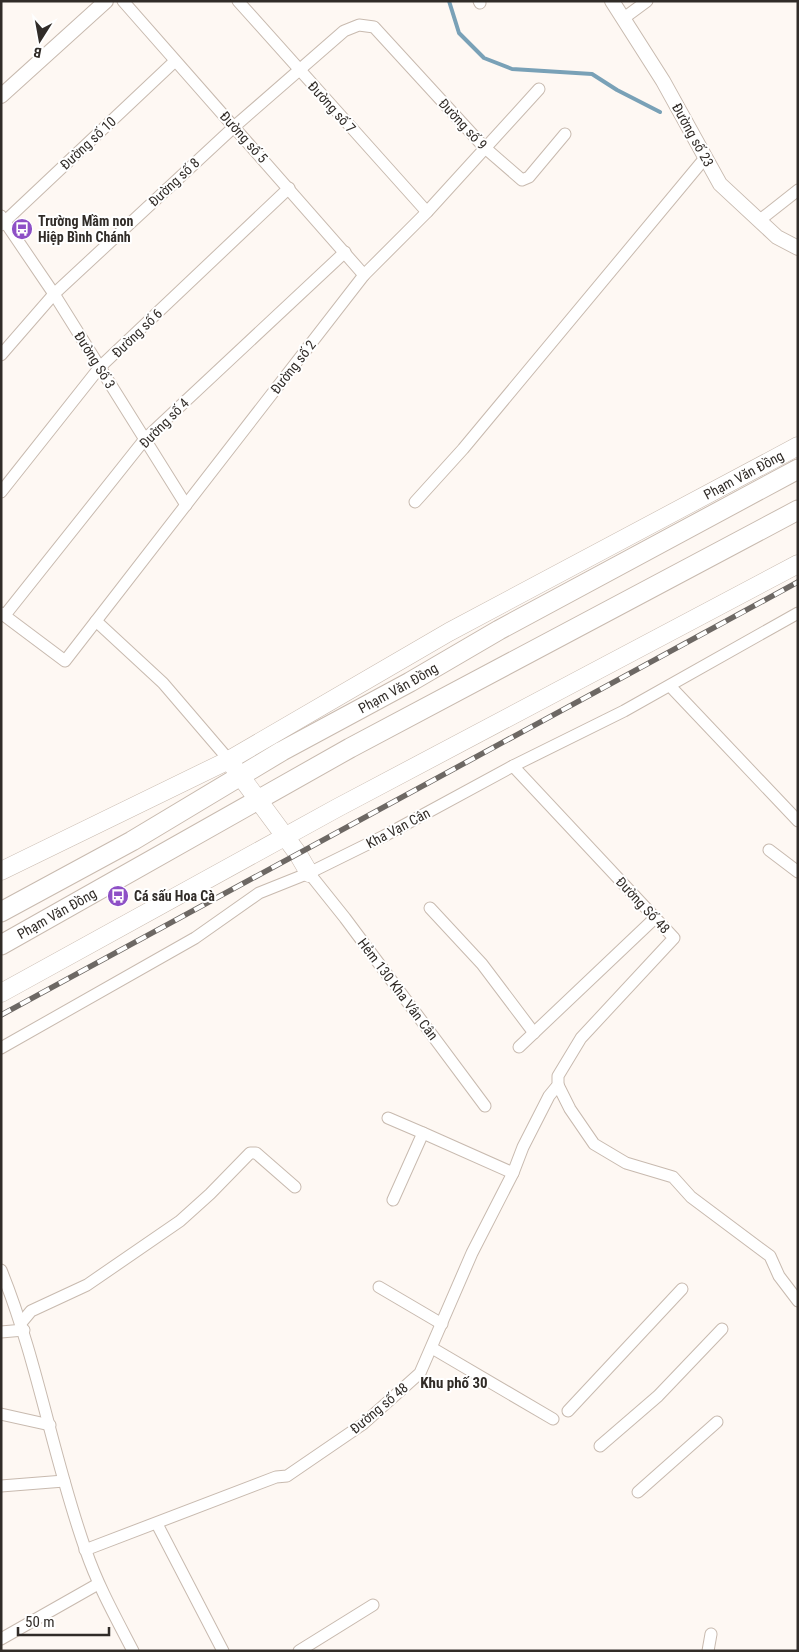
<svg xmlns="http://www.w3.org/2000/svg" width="799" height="1652" font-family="'Roboto Condensed',sans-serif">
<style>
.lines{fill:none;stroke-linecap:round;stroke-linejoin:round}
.stream{stroke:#79a1b7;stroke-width:4}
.minor-casing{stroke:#c8baaf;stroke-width:13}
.tertiary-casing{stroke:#c8baaf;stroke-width:16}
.primary-casing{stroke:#c8baaf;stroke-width:19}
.trunk-casing{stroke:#c8baaf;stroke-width:21}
.minor{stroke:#fff;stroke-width:11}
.tertiary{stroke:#fff;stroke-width:14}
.primary{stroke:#fff;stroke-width:18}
.trunk{stroke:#fff;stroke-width:19}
.rail-casing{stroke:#6d6864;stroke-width:5.5}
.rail{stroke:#fff;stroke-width:4;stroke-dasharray:11;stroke-linecap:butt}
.labels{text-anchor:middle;stroke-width:4;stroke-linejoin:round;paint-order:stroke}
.street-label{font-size:14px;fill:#312c28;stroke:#fff}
.poi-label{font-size:14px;font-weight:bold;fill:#312c28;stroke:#fff;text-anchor:start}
.neighbourhood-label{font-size:15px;font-weight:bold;fill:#312c28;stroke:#fff}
</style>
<rect width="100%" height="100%" fill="#fef8f3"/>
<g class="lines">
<!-- stream -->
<polyline class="stream" points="449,1 459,33 484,58 512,69 592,74 617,90 660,112"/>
<!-- minor casing -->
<g class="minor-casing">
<g id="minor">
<polyline points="123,1 364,275"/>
<polyline points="238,1 427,212"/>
<polyline points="479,1 480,3"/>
<polyline points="624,18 647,1"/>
<polyline points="1,216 54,294 186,505"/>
<polyline points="760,220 798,190"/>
<polyline points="1,225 175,61"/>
<polyline points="1,355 54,294 235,126 344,31 359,25 374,27 484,147 522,180 529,177 565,134"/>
<polyline points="1,492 100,367 289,188"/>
<polyline points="415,502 463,449 705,158"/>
<polyline points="1,613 65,661 364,275 427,212 539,89"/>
<polyline points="5,615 145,439 345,252"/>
<polyline points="96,621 163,683 229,760"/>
<polyline points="670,686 798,821"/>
<polyline points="769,850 798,872"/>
<polyline points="309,873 345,918 485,1106"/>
<polyline points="430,908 482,964 534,1033"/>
<polyline points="519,1047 655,918"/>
<polyline points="1,1048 195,938 259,893 309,873 384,836 513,766 624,711 798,613"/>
<polyline points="558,1085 570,1109 594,1144 626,1163 673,1177 691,1197 770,1256 779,1276 798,1301"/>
<polyline points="388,1118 423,1133"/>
<polyline points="393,1200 423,1133 513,1173"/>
<path d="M1,1270c37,91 52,189 85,281 12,35 30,67 47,100"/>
<polyline points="379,1287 442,1324"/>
<polyline points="21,1323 31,1311 87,1285 180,1221 210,1194 250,1153 256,1153 295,1187"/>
<polyline points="1,1332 24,1330"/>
<polyline points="432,1348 553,1419"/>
<polyline points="568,1411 682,1289"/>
<polyline points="1,1414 50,1425"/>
<polyline points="600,1446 658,1396 722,1329"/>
<polyline points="1,1486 64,1481"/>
<polyline points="638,1492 717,1422"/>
<polyline points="157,1524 223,1651"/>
<polyline points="85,1550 276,1477 287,1476 363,1424 420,1373 472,1253 513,1173 523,1147 549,1096 558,1085 558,1076 581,1038 674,938 513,766"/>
<polyline points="1,1639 98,1584"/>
<polyline points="299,1651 373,1605"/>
<polyline points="708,1651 711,1634"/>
</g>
</g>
<!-- tertiary casing -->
<g class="tertiary-casing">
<g id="tertiary">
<polyline points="612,1 663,81 720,184 777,237 798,248"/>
<polyline points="1,96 106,1"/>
</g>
</g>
<!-- primary casing -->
<g class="primary-casing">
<g id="primary">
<polyline points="233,766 298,854 309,873"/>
<path id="s1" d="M1,871l228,-111 220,-128 349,-186"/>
<polyline points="1,993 337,808 798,564"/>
</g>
</g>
<!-- trunk casing -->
<g class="trunk-casing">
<g id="trunk">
<path id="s2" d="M1,912l131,-71 150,-90 128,-69 89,-52 299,-161"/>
<path id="s3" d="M1,945l349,-197 448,-238"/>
</g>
</g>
<!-- minor -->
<use href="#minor" class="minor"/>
<!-- tertiary -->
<use href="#tertiary" class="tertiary"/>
<!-- primary -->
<use href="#primary" class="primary"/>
<!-- trunk -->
<use href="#trunk" class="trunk"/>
<!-- rail casing -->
<g class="rail-casing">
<polyline id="rail" points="1,1015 798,582"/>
</g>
<!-- rail -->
<use href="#rail" class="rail"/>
</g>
<!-- icons -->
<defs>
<g id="bus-disc" transform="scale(1.125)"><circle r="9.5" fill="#8e50c6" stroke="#fff"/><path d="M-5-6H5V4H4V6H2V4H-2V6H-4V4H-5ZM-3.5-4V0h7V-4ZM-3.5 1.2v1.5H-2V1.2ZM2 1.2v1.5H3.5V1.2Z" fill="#fff"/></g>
</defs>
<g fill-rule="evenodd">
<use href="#bus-disc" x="22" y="229"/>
<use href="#bus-disc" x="118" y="896"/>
</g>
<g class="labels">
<!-- street labels -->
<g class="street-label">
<text transform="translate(332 107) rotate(48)" y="5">Đường số 7</text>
<text transform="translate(463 124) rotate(47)" y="5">Đường số 9</text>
<text transform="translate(693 135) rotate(61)" y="5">Đường số 23</text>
<text transform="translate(244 137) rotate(48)" y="5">Đường số 5</text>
<text transform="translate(88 143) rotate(-43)" y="5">Đường số 10</text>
<text transform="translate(174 182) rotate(-43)" y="5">Đường số 8</text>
<text transform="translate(137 333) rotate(-44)" y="5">Đường số 6</text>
<text transform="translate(95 360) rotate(58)" y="5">Đường Số 3</text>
<text transform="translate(293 367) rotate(-52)" y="5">Đường số 2</text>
<text transform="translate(164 423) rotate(-45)" y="5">Đường số 4</text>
<text dy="5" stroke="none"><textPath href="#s1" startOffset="842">Phạm Văn Đồng</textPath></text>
<text dy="5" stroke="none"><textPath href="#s2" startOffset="456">Phạm Văn Đồng</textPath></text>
<text transform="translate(398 828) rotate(-28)" y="5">Kha Vạn Cân</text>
<text transform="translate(643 905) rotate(47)" y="5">Đường Số 48</text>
<text dy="5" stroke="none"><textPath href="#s3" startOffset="64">Phạm Văn Đồng</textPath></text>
<text transform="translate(398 989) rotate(53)" y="5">Hẻm 130 Kha Vân Cân</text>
<text transform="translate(379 1408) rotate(-40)" y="5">Đường số 48</text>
</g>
<!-- poi labels -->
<g class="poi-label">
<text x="38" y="226">Trường Mầm non<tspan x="38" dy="16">Hiệp Bình Chánh</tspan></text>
<text x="134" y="901">Cá sấu Hoa Cà</text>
</g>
<!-- neighbourhood labels -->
<g class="neighbourhood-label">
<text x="454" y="1388">Khu phố 30</text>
</g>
</g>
<!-- border -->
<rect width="799" height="1652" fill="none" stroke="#312c28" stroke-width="5"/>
<!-- north arrow -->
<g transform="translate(40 40) rotate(191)" stroke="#ffffff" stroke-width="4" paint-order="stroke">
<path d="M0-4L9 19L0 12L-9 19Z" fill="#312c28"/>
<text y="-8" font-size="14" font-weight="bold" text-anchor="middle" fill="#312c28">B</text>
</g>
<!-- scale -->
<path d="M18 1627v8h91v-8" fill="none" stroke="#312c28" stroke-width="2.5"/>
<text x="25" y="1627" font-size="15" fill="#312c28" stroke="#ffffff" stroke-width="4" paint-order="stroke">50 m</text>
</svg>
